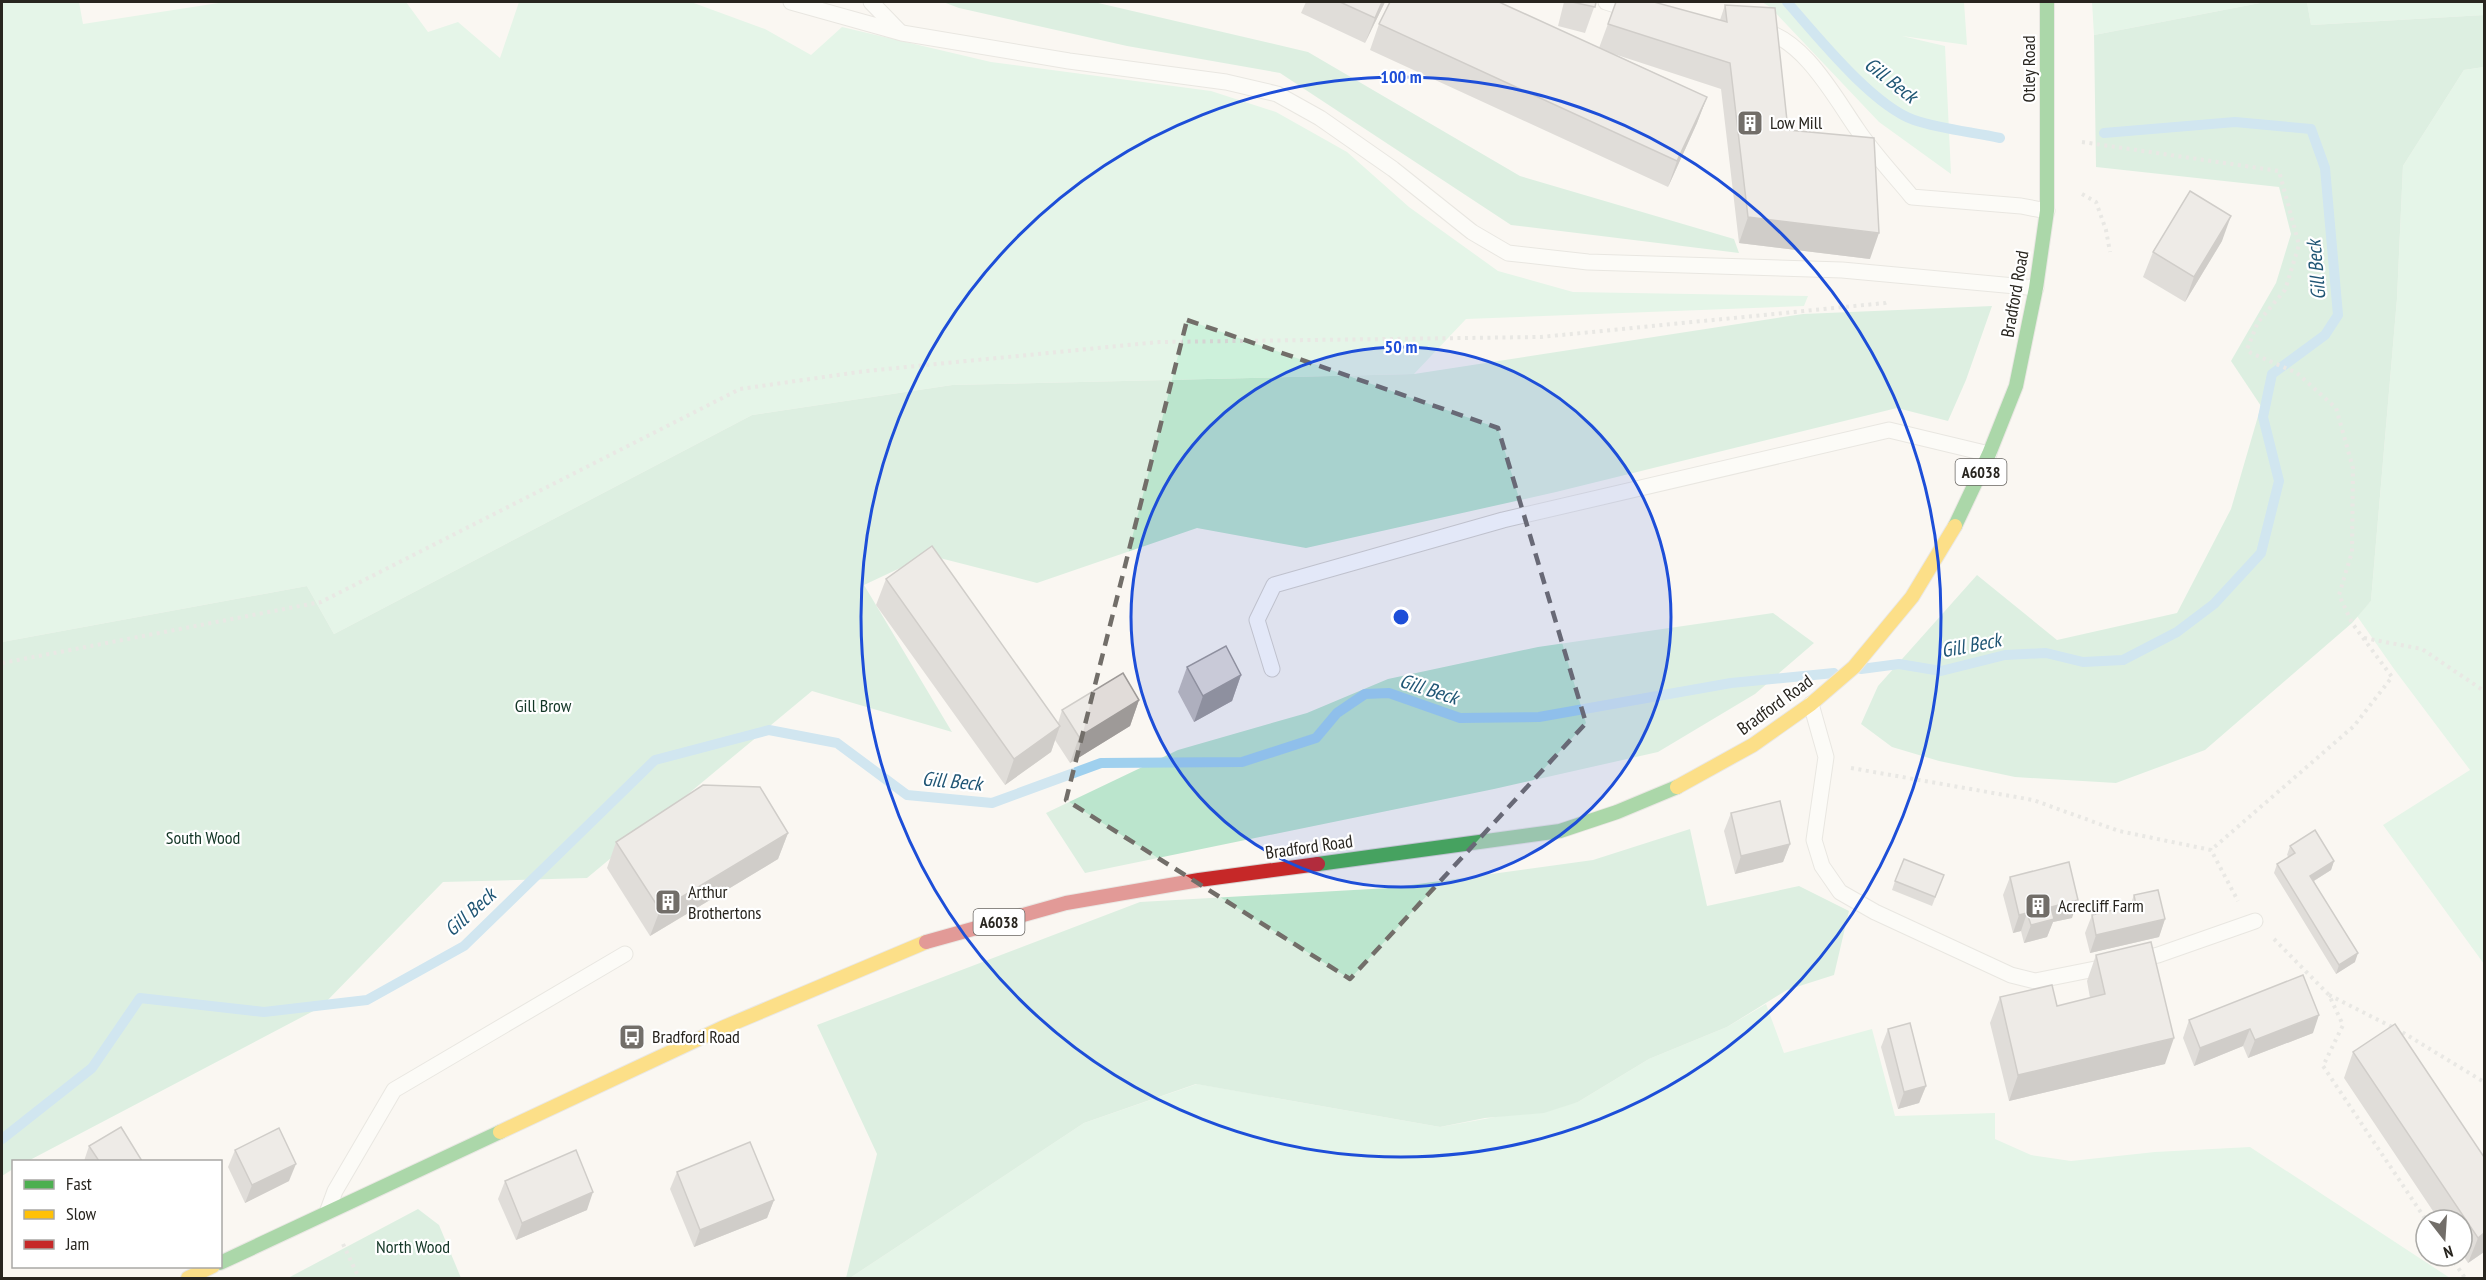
<svg xmlns="http://www.w3.org/2000/svg" width="2486" height="1280" font-family="'PT Sans Narrow',sans-serif">
<style>
.green{fill:#cdf1db}
.forest{fill:#bbe5cd}
.lines{fill:none;stroke-linecap:round;stroke-linejoin:round}
.stream{stroke:#9fd0ee;stroke-width:10}
.lane-casing{stroke:#d5d2cc;stroke-width:17}
.fast-casing{stroke:#d7d4d2;stroke-width:16}
.slow-casing{stroke:#d7d4d2;stroke-width:16}
.jam-casing{stroke:#d7d4d2;stroke-width:16}
.path{stroke:#d5d4d3;stroke-width:4;stroke-dasharray:3 4.5;stroke-linecap:butt}
.lane{stroke:#fefefd;stroke-width:15}
.fast{stroke:#4caf50;stroke-width:14}
.slow{stroke:#ffc107;stroke-width:14}
.jam{stroke:#c62828;stroke-width:14}
.wall{fill:#c2bdbb}
.shaded-wall{fill:#9e9a98}
.building{fill:#e1dcd9;stroke:#9e9a98;stroke-width:1.5}
.marked{fill:none;stroke:#726e69;stroke-width:4.5;stroke-dasharray:12 8;stroke-linejoin:round}
.ring{fill:none;stroke:#1d4ed8;stroke-width:3}
.labels{text-anchor:middle;stroke-width:4.5;stroke-linejoin:round;paint-order:stroke}
.shield{fill:#fff;stroke:#686662;stroke-width:1.5}
.shield-label{font-size:16px;font-weight:bold;fill:#28251f}
.street-label{font-size:18px;fill:#28251f;stroke:#fff}
.poi-label{font-size:18px;fill:#28251f;stroke:#fff;text-anchor:start}
.park-label{font-size:18px;fill:#133626;stroke:#fff}
.water-label{font-size:20px;font-style:italic;fill:#205675;stroke:#fff}
.centre{fill:#1d4ed8;stroke:#fff;stroke-width:3}
.ring-label{font-size:18px;text-anchor:middle;font-weight:bold;fill:#1d4ed8;stroke:#fff;stroke-width:4.5;stroke-linejoin:round;paint-order:stroke}
</style>
<rect width="100%" height="100%" fill="#faf7f2"/>
<!-- green -->
<g class="green">
<polygon points="2,2 79,2 83,24 225,2 406,2 428,32 458,22 500,58 519,2 691,2 765,29 811,55 842,27 991,62 1211,91 1276,112 1347,152 1409,207 1498,271 1573,292 1808,296 1804,306 1466,319 1414,374 952,385 752,415 334,634 307,586 2,642"/>
<polygon points="1762,2 1964,2 1967,45 1902,36 1945,46 1951,174 1879,122 1770,7"/>
<polygon points="2092,2 2265,2 2094,35"/>
<polygon points="2307,2 2484,2 2484,15 2311,25"/>
<polygon points="2484,67 2484,964 2383,825 2470,770 2394,669 2357,616 2371,601 2397,299 2403,166 2464,70"/>
<polygon points="1766,1004 1784,1053 1872,1029 1895,1116 1995,1113 1995,1139 2031,1155 2071,1161 2155,1152 2250,1147 2450,1278 850,1278 1084,1123 1197,1084 1440,1127 1578,1102 1649,1059 1727,1027"/>
</g>
<!-- forest -->
<g class="forest">
<polygon points="943,2 1094,2 1308,52 1520,176 1734,239 1739,253 1511,225 1280,73 1127,46 959,8"/>
<polygon points="2265,2 2307,2 2311,25 2484,15 2484,67 2464,70 2403,166 2397,299 2371,601 2352,623 2205,750 2116,783 2015,777 1939,761 1892,747 1861,724 1878,686 1977,575 2057,640 2177,613 2231,509 2261,406 2231,361 2276,283 2291,234 2279,187 2096,167 2094,35"/>
<polygon points="1992,306 1966,380 1948,421 1897,408 1556,492 1306,548 1197,528 1037,583 928,555 864,585 952,732 812,691 587,878 443,882 321,1007 28,1161 14,1162 13,1169 2,1176 2,642 307,586 334,634 752,415 952,385 1414,374 1803,314"/>
<polygon points="1773,613 1814,643 1755,694 1658,752 1494,789 1085,873 1046,813 1178,750 1307,713 1388,679 1538,647"/>
<polygon points="1690,829 1707,906 1799,886 1849,911 1834,975 1787,990 1727,1027 1649,1059 1578,1102 1544,1113 1485,1118 1440,1127 1196,1084 1084,1123 850,1278 846,1278 877,1154 817,1025 1140,902 1389,888 1593,860"/>
<polygon points="418,1209 439,1225 461,1278 288,1278"/>
</g>
<g class="lines">
<!-- stream -->
<g class="stream">
<path d="M1787,2c30,34 85,103 127,118 27,9 58,12 86,18"/>
<polyline points="1861,669 1899,664 1941,671 2005,655 2046,653 2083,662 2123,660 2177,632 2214,604 2261,553 2279,481 2263,417 2272,374 2325,335 2338,315 2325,168 2311,129 2235,122 2104,133"/>
<polyline points="2,1139 92,1068 140,998 264,1012 367,1000 464,946 655,760 769,730 837,743 907,795 992,803 1101,763 1242,762 1316,738 1337,713 1365,694 1389,693 1460,718 1539,717 1731,683 1834,673"/>
</g>
<!-- lane casing -->
<g class="lane-casing">
<g id="lane">
<polyline points="791,2 902,33 1069,61 1226,82 1277,94 1320,118 1393,169 1472,232 1508,253 1588,262 1842,270 2036,288"/>
<polyline points="871,2 900,32"/>
<polyline points="1606,2 1634,11"/>
<path d="M1760,30c43,8 74,66 97,99 16,24 37,46 55,68l109,9 26,5"/>
<polyline points="1272,669 1257,620 1274,585 1503,520 1889,430 1989,454"/>
<polyline points="1811,704 1826,757 1814,840 1822,866 1840,892 1875,912 2011,975 2035,981 2110,966"/>
<polyline points="2137,960 2158,955 2255,921"/>
<polyline points="328,1210 335,1191 394,1090 625,954"/>
</g>
</g>
<!-- fast casing -->
<g class="fast-casing">
<g id="fast">
<polyline points="1955,526 1989,454 2016,386 2036,288 2047,211 2047,2"/>
<polyline points="1318,864 1560,831 1617,812 1677,787"/>
<polyline points="220,1263 500,1132"/>
</g>
</g>
<!-- slow casing -->
<g class="slow-casing">
<g id="slow">
<polyline points="1677,787 1753,745 1811,704 1854,667 1912,597 1955,526"/>
<polyline points="500,1132 722,1028 926,942"/>
<polyline points="188,1278 213,1266"/>
</g>
</g>
<!-- jam casing -->
<g class="jam-casing">
<polyline id="jam" points="926,942 1066,903 1199,880 1318,864"/>
</g>
<!-- path -->
<g class="path">
<polyline points="2082,142 2279,171 2299,245 2285,290 2258,322 2247,349 2251,353 2297,373 2336,408 2353,468 2352,552 2339,595 2352,623 2392,677 2354,726 2211,850"/>
<polyline points="2082,194 2096,202 2106,230 2110,252"/>
<polyline points="2364,638 2422,649 2484,691"/>
<polyline points="2,663 321,602 740,389 866,371 1159,342 1541,337 1885,303 1890,301"/>
<polyline points="1851,768 2033,800 2119,831 2211,850 2238,901"/>
<polyline points="2274,939 2329,995 2343,1025 2323,1066 2426,1220"/>
<polyline points="2329,995 2402,1032 2484,1082"/>
<polyline points="343,1244 359,1278"/>
<polyline points="2450,1256 2465,1278"/>
</g>
<!-- lane -->
<use href="#lane" class="lane"/>
<!-- fast -->
<use href="#fast" class="fast"/>
<!-- slow -->
<use href="#slow" class="slow"/>
<!-- jam -->
<use href="#jam" class="jam"/>
</g>
<!-- wall -->
<g class="wall">
<polygon points="1306,2 1385,2 1365,43 1301,13"/>
<polygon points="1564,2 1596,2 1585,33 1558,26"/>
<polygon points="1616,2 1720,20 1725,5 1788,130 1870,259 1739,243 1721,89 1614,54 1707,97 1697,123 1668,187 1370,50 1379,24 1599,48"/>
<polygon points="2222,241 2185,302 2143,277 2153,252"/>
<polygon points="886,579 1058,723 1062,710 1139,700 1130,726 1070,763 1055,740 1051,752 1005,785 876,605"/>
<polygon points="1187,667 1241,675 1232,701 1194,722 1178,692"/>
<polygon points="1731,813 1790,844 1783,862 1735,874 1724,831"/>
<polygon points="788,833 778,859 650,936 607,868 616,842"/>
<polygon points="2290,846 2334,861 2331,870 2314,881 2355,962 2336,974 2274,873 2277,864 2289,857 2287,855"/>
<polygon points="1944,875 1932,906 1892,890 1895,881"/>
<polygon points="2010,877 2072,918 2053,922 2047,937 2024,943 2021,931 2013,933 2003,895"/>
<polygon points="2134,895 2165,919 2159,937 2090,953 2085,933 2092,915 2130,906"/>
<polygon points="2096,955 2165,1064 2009,1101 1990,1023 2000,997 2057,1006 2090,998 2087,981"/>
<polygon points="2189,1020 2313,1033 2248,1058 2243,1046 2194,1066 2183,1038"/>
<polygon points="1888,1029 1926,1086 1919,1103 1898,1109 1881,1047"/>
<polygon points="2353,1052 2484,1157 2484,1252 2468,1263 2462,1254 2462,1220 2439,1220 2344,1078"/>
<polygon points="89,1146 142,1161 84,1161"/>
<polygon points="235,1150 289,1181 245,1203 228,1167"/>
<polygon points="677,1172 774,1200 767,1218 694,1247 670,1189"/>
<polygon points="505,1181 587,1210 516,1240 498,1199"/>
</g>
<!-- shaded-wall -->
<g class="shaded-wall">
<polygon points="1382,2 1385,2 1365,43 1375,18"/>
<polygon points="1707,97 1697,123 1668,187 1677,161"/>
<polygon points="2231,216 2222,241 2185,302 2194,277"/>
<polygon points="1748,217 1879,233 1870,259 1739,243"/>
<polygon points="1241,675 1232,701 1194,722 1203,696"/>
<polygon points="1139,700 1130,726 1070,763 1079,737"/>
<polygon points="1060,726 1051,752 1005,785 1014,759"/>
<polygon points="788,833 778,859 650,936 660,910"/>
<polygon points="1790,844 1783,862 1735,874 1741,856"/>
<polygon points="2334,861 2331,870 2307,885 2310,876"/>
<polygon points="2078,900 2072,918 2053,922 2047,937 2024,943 2031,925 2051,907"/>
<polygon points="2027,913 2021,931 2013,933 2019,915"/>
<polygon points="2165,919 2159,937 2090,953 2096,935"/>
<polygon points="2358,953 2355,962 2336,974 2339,965"/>
<polygon points="2319,1015 2313,1033 2248,1058 2255,1040"/>
<polygon points="2250,1029 2243,1046 2194,1066 2200,1048"/>
<polygon points="2174,1038 2165,1064 2009,1101 2018,1075"/>
<polygon points="1926,1086 1919,1103 1898,1109 1904,1092"/>
<polygon points="296,1164 289,1181 245,1203 252,1185"/>
<polygon points="593,1192 587,1210 516,1240 522,1223"/>
<polygon points="774,1200 767,1218 694,1247 700,1230"/>
<polygon points="2484,1233 2484,1252 2468,1263 2478,1238"/>
</g>
<!-- building -->
<g class="building">
<polygon points="1340,2 1382,2 1375,18"/>
<polygon points="1390,2 1499,2 1707,97 1677,161 1379,24"/>
<polygon points="1572,2 1596,2 1595,7"/>
<polygon points="1616,2 1654,2 1727,22 1725,5 1775,8 1788,130 1874,138 1879,233 1748,217 1730,63 1608,24"/>
<polygon points="2190,191 2231,216 2194,277 2153,252"/>
<polygon points="932,546 1060,726 1014,759 886,579"/>
<polygon points="1226,646 1241,675 1203,696 1187,667"/>
<polygon points="1123,673 1139,700 1079,737 1062,710"/>
<polygon points="703,785 760,787 788,833 660,910 616,842"/>
<polygon points="1780,801 1790,844 1741,856 1731,813"/>
<polygon points="2315,830 2334,861 2310,876 2358,953 2339,965 2277,864 2295,853 2290,846"/>
<polygon points="1904,859 1944,875 1935,897 1895,881"/>
<polygon points="2069,862 2078,900 2051,907 2054,919 2031,925 2027,913 2019,915 2010,877"/>
<polygon points="2158,890 2165,919 2096,935 2092,915 2136,905 2134,895"/>
<polygon points="2151,942 2174,1038 2018,1075 2000,997 2052,985 2057,1006 2105,994 2096,955"/>
<polygon points="2303,975 2319,1015 2255,1040 2250,1029 2200,1048 2189,1020"/>
<polygon points="1910,1023 1926,1086 1904,1092 1888,1029"/>
<polygon points="2395,1024 2484,1157 2484,1233 2478,1238 2353,1052"/>
<polygon points="121,1127 142,1161 99,1161 89,1146"/>
<polygon points="279,1128 296,1164 252,1185 235,1150"/>
<polygon points="750,1142 774,1200 700,1230 677,1172"/>
<polygon points="576,1150 593,1192 522,1223 505,1181"/>
</g>
<!-- marked area -->
<path d="M0 0H2486V1280H0ZM1187,320l311,108 88,295 -236,256 -284,-179z" fill="#faf7f2" fill-opacity=".55" fill-rule="evenodd"/>
<path class="marked" d="M1187,320l311,108 88,295 -236,256 -284,-179z"/>
<!-- distance rings -->
<circle cx="1401" cy="617" r="270" fill="#1d4ed8" fill-opacity=".12"/>
<g class="ring">
<circle cx="1401" cy="617" r="270"/>
<circle cx="1401" cy="617" r="540"/>
</g>
<!-- icons -->
<defs>
<g id="building-square" transform="scale(1.35)"><rect x="-9" y="-9" width="18" height="18" rx="4" fill="#726e69" stroke="#fff"/><path d="M-4-6H4V6H1V3H-1V6H-4ZM-2.5-4.3h1.7v1.8h-1.7ZM.8-4.3h1.7v1.8H.8ZM-2.5-1h1.7V.8h-1.7ZM.8-1h1.7V.8H.8Z" fill="#fff"/></g>
<g id="bus-square" transform="scale(1.35)"><rect x="-9" y="-9" width="18" height="18" rx="4" fill="#726e69" stroke="#fff"/><path d="M-5-6H5V4H4V6H2V4H-2V6H-4V4H-5ZM-3.5-4V0h7V-4ZM-3.5 1.2v1.5H-2V1.2ZM2 1.2v1.5H3.5V1.2Z" fill="#fff"/></g>
</defs>
<g fill-rule="evenodd">
<use href="#building-square" x="1750" y="123"/>
<use href="#building-square" x="668" y="902"/>
<use href="#building-square" x="2038" y="906"/>
<use href="#bus-square" x="632" y="1037"/>
</g>
<g class="labels">
<!-- shield labels -->
<g class="shield">
<rect x="1955.5" y="459" width="51" height="26" rx="4.5"/>
<rect x="973.5" y="909" width="51" height="26" rx="4.5"/>
</g>
<g class="shield-label">
<text x="1981" y="478">A6038</text>
<text x="999" y="928">A6038</text>
</g>
<!-- street labels -->
<g class="street-label">
<text transform="translate(2029 69) rotate(-90)" y="6">Otley Road</text>
<text transform="translate(2015 294) rotate(-80)" y="6">Bradford Road</text>
<text transform="translate(1775 705) rotate(-36)" y="6">Bradford Road</text>
<text transform="translate(1309 847) rotate(-8)" y="6">Bradford Road</text>
</g>
<!-- poi labels -->
<g class="poi-label">
<text x="1770" y="129">Low Mill</text>
<text x="688" y="898">Arthur<tspan x="688" dy="21">Brothertons</tspan></text>
<text x="2058" y="912">Acrecliff Farm</text>
<text x="652" y="1043">Bradford Road</text>
</g>
<!-- park labels -->
<g class="park-label">
<text x="543" y="712">Gill Brow</text>
<text x="203" y="844">South Wood</text>
<text x="413" y="1253">North Wood</text>
</g>
<!-- water labels -->
<g class="water-label">
<text transform="translate(1891 80) rotate(38)" y="7">Gill Beck</text>
<text transform="translate(2316 270) rotate(-95)" y="7">Gill Beck</text>
<text transform="translate(1971 645) rotate(-11)" y="7">Gill Beck</text>
<text transform="translate(1429 689) rotate(18)" y="7">Gill Beck</text>
<text transform="translate(952 781) rotate(5)" y="7">Gill Beck</text>
<text transform="translate(470 912) rotate(-42)" y="7">Gill Beck</text>
</g>
</g>
<circle cx="1401" cy="617" r="9" class="centre"/>
<g class="ring-label">
<text x="1401" y="83">100 m</text>
<text x="1401" y="353">50 m</text>
</g>
<!-- border -->
<rect width="2486" height="1280" fill="none" stroke="#28251f" stroke-width="6"/>
<!-- legend -->
<rect x="12" y="1160" width="210" height="108" fill="#ffffff" stroke="#a9a8a5" stroke-width="1.5"/>
<rect x="24" y="1180" width="30" height="9" fill="#4caf50" stroke="#a9a8a5" stroke-width="1.5"/>
<text x="66" y="1190" font-size="18" fill="#28251f">Fast</text>
<rect x="24" y="1210" width="30" height="9" fill="#ffc107" stroke="#a9a8a5" stroke-width="1.5"/>
<text x="66" y="1220" font-size="18" fill="#28251f">Slow</text>
<rect x="24" y="1240" width="30" height="9" fill="#c62828" stroke="#a9a8a5" stroke-width="1.5"/>
<text x="66" y="1250" font-size="18" fill="#28251f">Jam</text>
<!-- north arrow -->
<g transform="translate(2444 1238) rotate(163)"><circle r="28" fill="#ffffff" stroke="#a9a8a5" stroke-width="1.5"/>
<path d="M0-4.5L10 22L0 15L-10 22Z" fill="#726e69"/>
<text y="-9" font-size="16" font-weight="bold" text-anchor="middle" fill="#28251f">N</text>
</g>
</svg>
